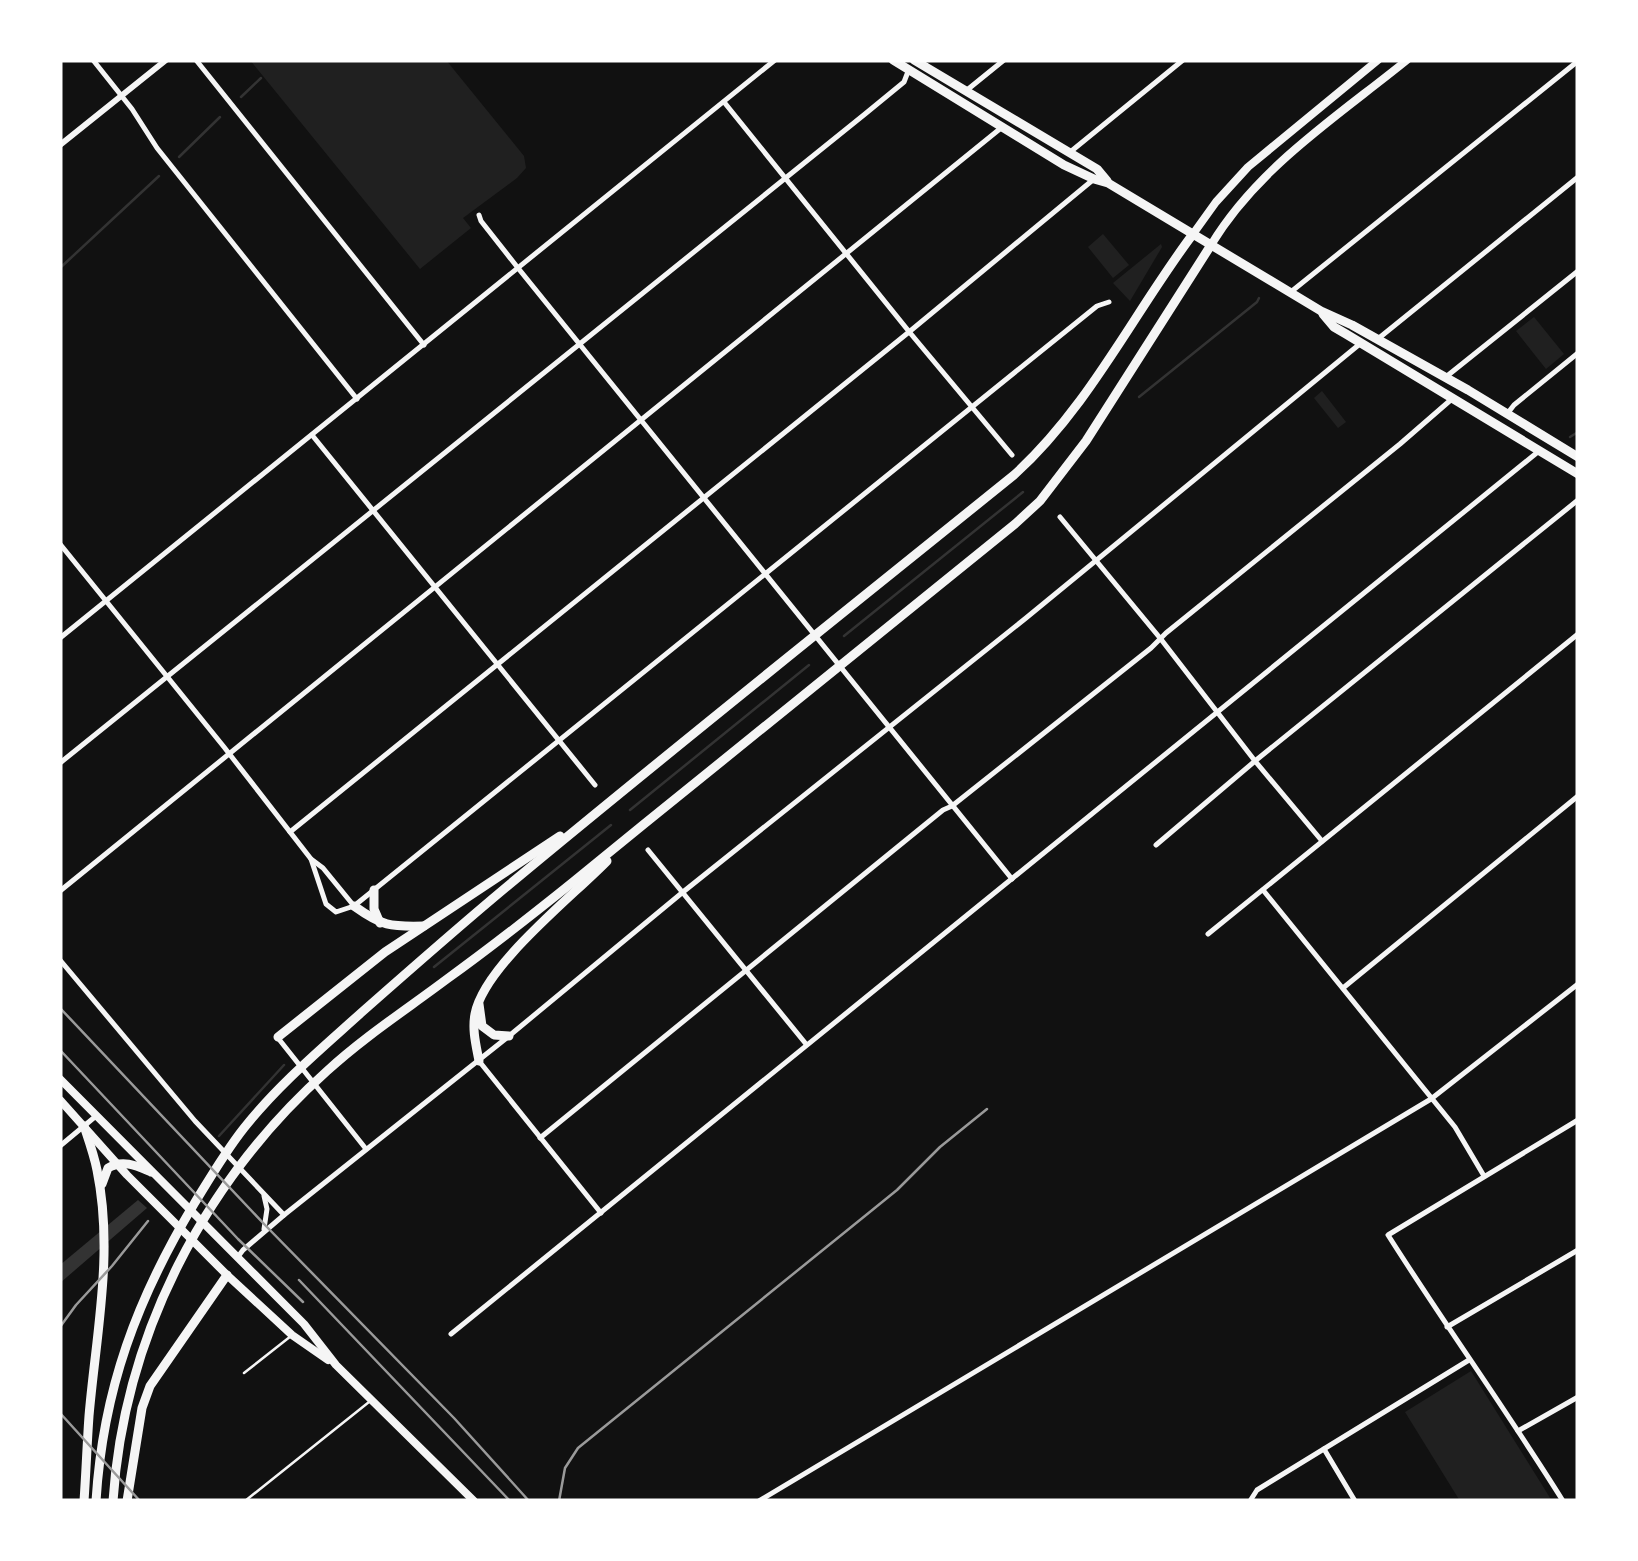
<svg xmlns="http://www.w3.org/2000/svg" width="1638" height="1561" font-family="'Alegreya Sans',sans-serif">
<style>
.green{fill:#202020}
.water{fill:#333}
.lines{fill:none;stroke-linecap:round;stroke-linejoin:round}
.stream{stroke:#333;stroke-width:2.5}
.service{stroke:#f5f5f5;stroke-width:2.5}
.minor{stroke:#f5f5f5;stroke-width:5}
.tertiary{stroke:#f5f5f5;stroke-width:6}
.secondary{stroke:#f5f5f5;stroke-width:8}
.primary{stroke:#f5f5f5;stroke-width:9}
.rail{stroke:#9a9a9a;stroke-width:2.5}
</style>
<rect width="100%" height="100%" fill="#111"/>
<!-- green -->
<g class="green">
<polygon points="250,60 446,60 524,156 526,168 517,178 463,218 471,228 420,269"/>
<polygon points="1103,234 1129,265 1113,278 1088,247"/>
<polygon points="1161,244 1162,247 1130,301 1113,283"/>
<polygon points="1534,317 1564,354 1546,369 1516,331"/>
<polygon points="1322,391 1346,422 1338,428 1314,398"/>
<polygon points="1471,1371 1552,1501 1460,1501 1405,1412"/>
</g>
<!-- water -->
<polygon class="water" points="138,1200 147,1208 60,1283 60,1265"/>
<g class="lines">
<!-- stream -->
<g class="stream">
<polyline points="241,97 261,78"/>
<polyline points="179,157 220,117"/>
<polyline points="60,268 159,176"/>
<polyline points="1139,397 1257,302 1259,298"/>
<polyline points="1570,437 1578,432"/>
<polyline points="844,636 1023,492"/>
<polyline points="630,810 809,665"/>
<polyline points="434,967 611,825"/>
<polyline points="219,1136 284,1065"/>
</g>
<!-- service -->
<g class="service">
<polyline points="244,1373 291,1336"/>
<polyline points="245,1501 369,1402"/>
</g>
<!-- minor -->
<g class="minor">
<polyline points="93,60 132,109 157,148 357,399"/>
<polyline points="196,60 424,345"/>
<polyline points="967,90 1004,60"/>
<polyline points="724,102 911,334 1012,455"/>
<polyline points="1069,153 1183,60"/>
<polyline points="479,215 481,221 518,268 1012,879"/>
<polyline points="1292,291 1578,61"/>
<polyline points="1379,338 1578,177"/>
<polyline points="1447,376 1578,271"/>
<polyline points="1507,414 1514,405 1578,353"/>
<polyline points="312,435 595,785"/>
<polyline points="1060,517 1160,638 1255,761 1322,841"/>
<polyline points="60,544 224,747 311,859 323,868 354,906"/>
<polyline points="60,638 775,60"/>
<polyline points="60,763 865,114 904,82 909,69"/>
<polyline points="290,832 909,332 1094,179"/>
<polyline points="1156,845 1255,761 1578,500"/>
<polyline points="648,850 806,1044"/>
<polyline points="311,859 326,904 336,912 354,906 1097,306 1109,302"/>
<polyline points="1263,890 1455,1127 1484,1176"/>
<polyline points="60,891 1001,128"/>
<polyline points="1208,934 1578,634"/>
<polyline points="60,960 195,1121 284,1215"/>
<polyline points="1343,988 1578,796"/>
<polyline points="278,1038 366,1149"/>
<polyline points="479,1061 601,1213"/>
<polyline points="540,1138 943,810 952,806 1151,648 1166,633 1400,444 1453,398"/>
<polyline points="60,1146 96,1116"/>
<polyline points="264,1196 267,1209 264,1229"/>
<polyline points="237,1258 243,1250 284,1215 509,1036 683,892 1026,618 1361,343"/>
<polyline points="1447,1327 1578,1250"/>
<polyline points="451,1334 1539,451"/>
<polyline points="1518,1431 1578,1397"/>
<polyline points="1324,1449 1355,1501"/>
<polyline points="759,1501 1431,1099 1578,984"/>
<polyline points="1250,1501 1257,1490 1469,1360"/>
<path d="M1563,1501c-56,-90 -118,-176 -175,-266l190,-115"/>
</g>
<!-- tertiary -->
<polyline class="tertiary" points="60,145 166,60"/>
<!-- secondary -->
<g class="secondary">
<polyline points="1193,234 1216,202 1248,167 1378,60"/>
<path d="M1211,245c47,-78 127,-129 196,-185"/>
<polyline points="60,1079 304,1324 336,1365 474,1501"/>
<polyline points="60,1100 127,1175 227,1275 292,1335 328,1360"/>
</g>
<!-- primary -->
<g class="primary">
<polyline points="893,60 1064,165 1094,179 1108,183 1321,311 1352,325 1468,390 1578,457"/>
<polyline points="914,60 1097,169 1107,181"/>
<polyline points="1323,314 1334,327 1346,334 1578,474"/>
<polyline points="374,890 374,909 380,923"/>
<path d="M354,906c28,20 36,21 70,20"/>
<polyline points="479,1004 482,1026 494,1035 509,1036"/>
<polyline points="278,1037 385,952 560,836"/>
<path d="M479,1061c-3,-16 -7,-31 -4,-47 9,-48 97,-117 132,-153"/>
<path d="M102,1184l6,-16c15,-9 29,-2 43,4"/>
<path d="M84,1501c2,-28 3,-57 5,-85 7,-82 25,-163 8,-246 -3,-15 -8,-29 -13,-44"/>
<path d="M96,1501c7,-112 41,-202 98,-297 16,-26 31,-52 50,-76 34,-43 77,-79 118,-116 51,-45 102,-90 154,-133 165,-137 332,-270 498,-404 75,-68 119,-161 179,-241"/>
<path d="M113,1501c11,-165 91,-320 214,-430 37,-34 80,-62 120,-92 43,-31 85,-64 126,-97 147,-120 295,-239 442,-358l25,-23 46,-60 125,-196"/>
<polyline points="127,1501 142,1408 150,1386 227,1275"/>
</g>
<!-- rail -->
<g class="rail">
<polyline points="60,1008 265,1225 454,1418 529,1501"/>
<polyline points="60,1050 238,1239 303,1302"/>
<polyline points="299,1280 510,1501"/>
<polyline points="60,1327 76,1305 112,1266 148,1221"/>
<polyline points="60,1413 140,1501"/>
<polyline points="559,1501 565,1468 578,1448 897,1190 940,1147 987,1109"/>
</g>
</g>
<!-- border -->
<rect width="1638" height="1561" fill="none" stroke="#ffffff" stroke-width="125"/>
</svg>
